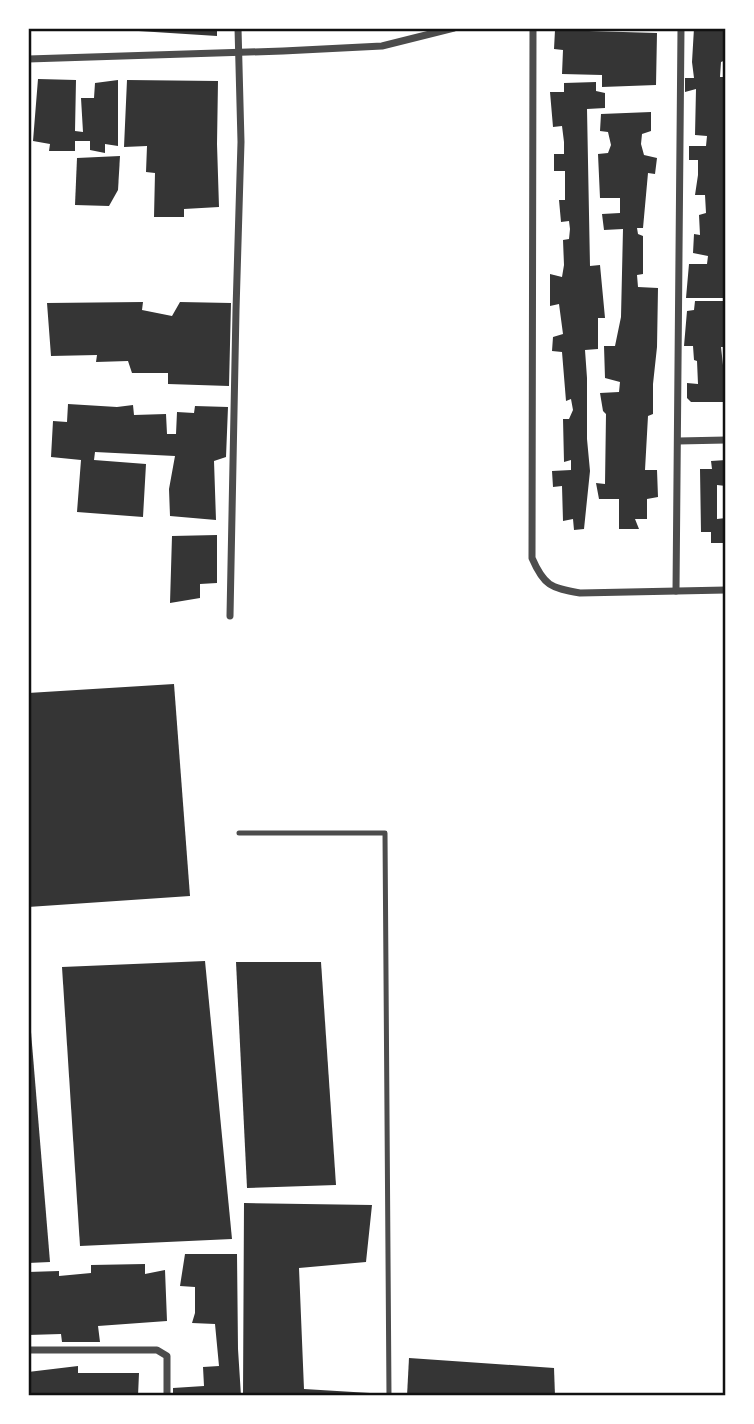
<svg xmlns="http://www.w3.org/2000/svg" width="754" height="1424" font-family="'Playfair Display',serif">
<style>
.building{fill:#353535}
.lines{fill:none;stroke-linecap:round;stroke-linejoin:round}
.service{stroke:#4c4c4c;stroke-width:5}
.minor{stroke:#4c4c4c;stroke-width:7}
.neatline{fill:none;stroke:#111;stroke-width:2.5}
</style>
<rect width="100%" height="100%" fill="#fff"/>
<!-- building -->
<g class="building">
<polygon points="123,28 217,28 217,36 123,30"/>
<polygon points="694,28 726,28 726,60 721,62 720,77 726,77 726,298 686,298 689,264 707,264 708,256 693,253 694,234 700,235 699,215 706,213 705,195 695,195 698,175 698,160 689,160 689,146 706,146 707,136 695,135 696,89 685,92 685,78 694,78 692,62"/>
<polygon points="555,30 657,33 656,85 602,87 602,75 562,74 563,50 554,49"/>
<polygon points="38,79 76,80 75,131 83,132 81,98 94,98 95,83 118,80 118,146 105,144 105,153 90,150 90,141 75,141 75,151 49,151 50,144 33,141"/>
<polygon points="127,80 218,81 217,144 219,207 184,209 184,217 154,217 155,173 146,172 147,146 124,147"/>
<polygon points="596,82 596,91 605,93 605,108 587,109 590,266 600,265 605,318 598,318 598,349 585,350 587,378 587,439 590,471 584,529 574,530 573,519 563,521 562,486 553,487 552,471 571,470 571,460 564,462 563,419 569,419 573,410 571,399 566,401 562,352 552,351 553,337 563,334 559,304 550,306 550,274 562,277 564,265 563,240 569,239 570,229 569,221 561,222 559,200 565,200 565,171 554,171 554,154 564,154 564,142 562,126 553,127 550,92 564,92 564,83"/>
<polygon points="651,112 651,131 642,134 641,144 644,155 657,158 655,174 648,173 643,228 637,228 638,234 643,236 643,274 637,275 638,287 658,288 657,347 653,384 653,414 648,416 645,470 657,470 658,497 647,499 647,519 635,519 639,529 619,529 619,499 599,499 596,483 605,484 606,414 603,411 600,393 619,392 620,382 605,378 604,346 615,346 621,317 623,229 604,230 602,214 620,213 620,198 600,198 598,154 608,153 611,145 608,132 600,131 601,114"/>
<polygon points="120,156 118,190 109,206 75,205 77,158"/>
<polygon points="695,301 726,301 726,347 721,347 723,365 726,365 726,402 691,402 687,398 687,383 698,384 697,361 694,360 693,346 684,346 687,311 694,310"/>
<polygon points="143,302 142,310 172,316 180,302 231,303 229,386 168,384 168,373 132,373 128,361 96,362 97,355 51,356 47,303"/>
<polygon points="68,404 117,407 133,405 134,415 166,414 167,434 176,434 177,412 194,413 195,406 228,407 226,457 214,461 216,520 170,516 169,489 175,456 95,452 94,460 146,464 143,517 77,512 81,460 51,457 53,421 67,422"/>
<polygon points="726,460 726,486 717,485 717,519 726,518 726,543 711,543 711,532 701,532 700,469 712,469 711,461"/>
<polygon points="217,535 217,583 200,584 200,598 170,603 172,536"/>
<polygon points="174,684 190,896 28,907 28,693"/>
<polygon points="205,961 232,1239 80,1246 62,967"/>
<polygon points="236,962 321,962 336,1185 247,1188"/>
<polygon points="28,1020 30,1020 50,1262 28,1263"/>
<polygon points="244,1203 372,1205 366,1262 299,1268 304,1389 370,1393 371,1396 243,1396"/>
<polygon points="185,1254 237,1254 238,1349 241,1396 173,1396 173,1388 204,1386 203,1367 219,1366 215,1324 192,1323 195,1313 195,1287 180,1286"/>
<polygon points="145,1264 145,1274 165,1270 167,1321 98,1326 100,1342 62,1342 61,1334 28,1335 28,1272 59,1271 59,1276 91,1273 91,1265"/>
<polygon points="409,1358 554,1368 555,1396 407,1396"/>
<polygon points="78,1366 78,1373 139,1373 138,1396 28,1396 28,1372"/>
</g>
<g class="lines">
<!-- service -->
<polyline class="service" points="239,833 385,833 389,1396"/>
<!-- minor -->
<g class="minor">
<path d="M533,28l-1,530c12,28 19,30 48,35l146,-3"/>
<polyline points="28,59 283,51 382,46 454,28"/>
<polyline points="678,441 726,440"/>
<polyline points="676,591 681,28"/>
<polyline points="230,616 236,310 241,142 238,28"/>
<polyline points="28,1350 157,1350 167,1356 167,1396"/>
</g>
</g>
<!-- border -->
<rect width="754" height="1424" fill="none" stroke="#ffffff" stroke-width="60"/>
<rect x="30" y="30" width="694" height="1364" class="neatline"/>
</svg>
